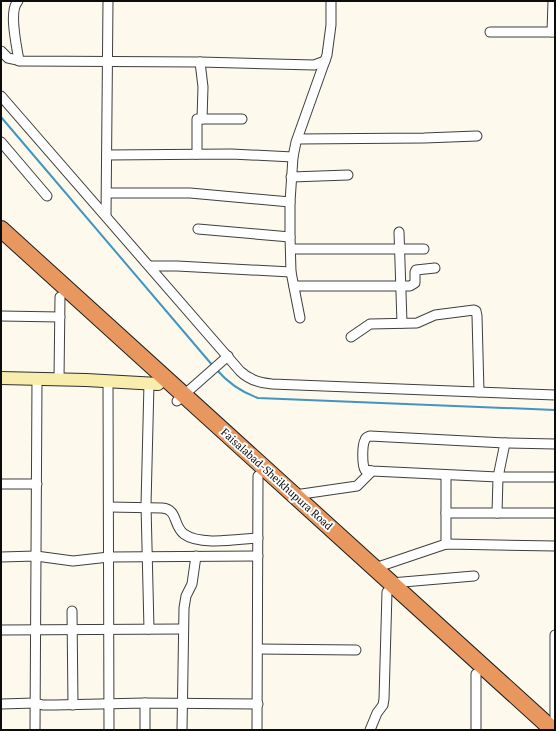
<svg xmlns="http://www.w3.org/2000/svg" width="556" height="731" font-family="'PT Serif',serif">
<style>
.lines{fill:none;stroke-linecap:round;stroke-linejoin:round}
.stream{stroke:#4294c1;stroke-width:2}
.street-casing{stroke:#3f3f3f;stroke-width:11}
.secondary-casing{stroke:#2e2e2e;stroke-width:14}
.highway-casing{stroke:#1d1d1d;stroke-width:18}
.street{stroke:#fff;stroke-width:9}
.secondary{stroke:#f8edac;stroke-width:12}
.highway{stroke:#e8985f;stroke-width:16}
.labels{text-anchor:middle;stroke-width:4;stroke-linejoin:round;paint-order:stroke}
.street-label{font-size:11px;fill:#0c0c0c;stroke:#fff}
</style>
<rect width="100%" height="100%" fill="#fdf9ec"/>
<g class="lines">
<!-- stream -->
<g class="stream">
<polyline points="1,117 213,366"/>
<path d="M216,369c12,14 25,23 42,29l297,12"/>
</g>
<!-- street casing -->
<g class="street-casing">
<g id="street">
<path d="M18,1c-10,10 -1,46 1,60"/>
<polyline points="490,32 555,32"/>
<polyline points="552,32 553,1"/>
<polyline points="1,51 8,58 22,61 200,62 314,65 325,61"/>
<polyline points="200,62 203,87 202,119"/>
<path d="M1,96l239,275c9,9 19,12 32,13l283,11"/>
<polyline points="298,139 424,138 477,136"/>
<polyline points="1,142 47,196"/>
<polyline points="197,154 197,119 242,119"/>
<polyline points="107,155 231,154 293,157"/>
<polyline points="291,177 348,175"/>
<polyline points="107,193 190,193 290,202"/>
<polyline points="106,216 108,1"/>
<polyline points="198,229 290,237"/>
<polyline points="399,232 402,323"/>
<polyline points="291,249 424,249"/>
<polyline points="150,266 177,266 291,272"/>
<polyline points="294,286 410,286 415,283 415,272 416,270 435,268"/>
<polyline points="1,316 60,317"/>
<polyline points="300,318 291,272 290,237 290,202 293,157 296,142 327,55 331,25 331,1"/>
<polyline points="351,337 370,324 417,323 435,315 474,310 476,311 477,316 479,392"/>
<polyline points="59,379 60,297"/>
<polyline points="108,381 109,730"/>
<polyline points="177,401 228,356"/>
<path d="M555,444l-50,-1 -135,-7c-3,1 -4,1 -5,4 -3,5 -3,25 0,30l7,1 126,6h57"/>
<polyline points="1,484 37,484"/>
<polyline points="295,495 357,486 372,471"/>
<path d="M109,507l53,1c16,1 11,18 22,26 16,12 55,5 74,4"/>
<polyline points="446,513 555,513"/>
<polyline points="497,513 498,477 505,443"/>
<polyline points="446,544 446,475"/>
<polyline points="1,557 36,556 73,561 109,557 258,556"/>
<polyline points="375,568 446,544 555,546"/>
<polyline points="391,583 474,576"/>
<polyline points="72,611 73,705"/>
<polyline points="149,629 146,505 149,383"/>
<polyline points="1,630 183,629"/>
<polyline points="258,649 356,650"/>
<polyline points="145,703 145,730"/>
<polyline points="1,704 35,703 43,705 55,705 145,703 258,704"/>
<polyline points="35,730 37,379"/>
<polyline points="182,730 184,608 186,596 192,584 196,556"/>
<polyline points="257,730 258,476"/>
<polyline points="370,730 377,713 383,705 384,699 387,592"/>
<polyline points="476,730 476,674"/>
<polyline points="555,730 555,635"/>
</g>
</g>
<!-- secondary casing -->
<g class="secondary-casing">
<polyline id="secondary" points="1,378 86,380 158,384"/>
</g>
<!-- highway casing -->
<g class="highway-casing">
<polyline id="highway" points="1,229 553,730"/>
</g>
<!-- street -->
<use href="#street" class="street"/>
<!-- secondary -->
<use href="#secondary" class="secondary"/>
<!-- highway -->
<use href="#highway" class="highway"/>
</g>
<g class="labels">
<!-- street labels -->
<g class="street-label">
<text transform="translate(277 479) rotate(42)" y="4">Faisalabad-Sheikhupura Road</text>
</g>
</g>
<!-- border -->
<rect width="556" height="731" fill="none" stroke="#0c0c0c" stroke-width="4"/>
</svg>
